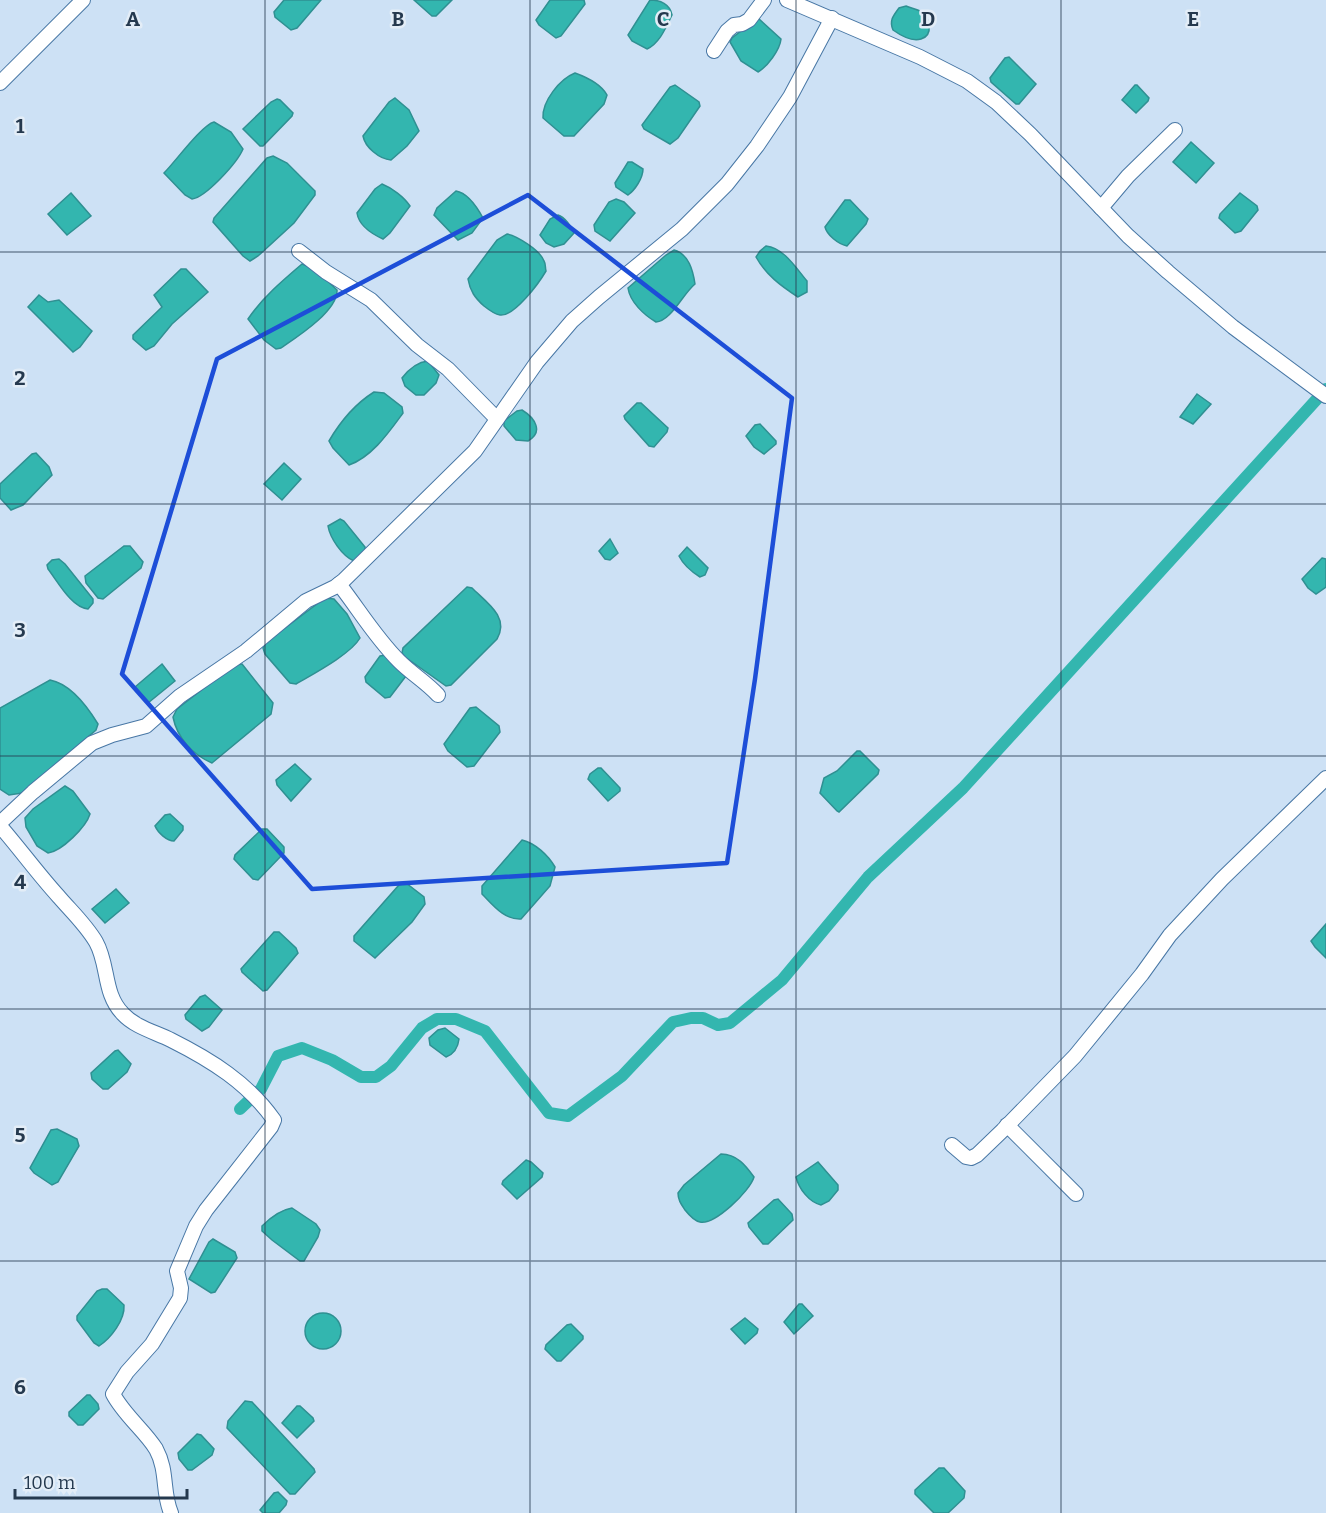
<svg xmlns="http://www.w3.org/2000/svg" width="1326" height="1513" font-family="Bitter,serif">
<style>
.water{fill:#33b6af;stroke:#2f9092;stroke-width:1.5}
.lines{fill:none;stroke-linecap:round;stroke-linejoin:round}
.canal{stroke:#33b6af;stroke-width:12}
.street-casing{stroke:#4877a5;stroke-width:16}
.street{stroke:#fff;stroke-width:14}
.marked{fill:none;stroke:#1d4ed8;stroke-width:4.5;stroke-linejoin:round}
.grid{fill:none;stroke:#25394e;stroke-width:1.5;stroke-opacity:0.55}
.grid-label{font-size:20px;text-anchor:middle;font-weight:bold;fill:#25394e;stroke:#e3edf7;stroke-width:5;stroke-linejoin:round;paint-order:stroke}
</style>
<rect width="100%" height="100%" fill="#cde1f5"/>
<!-- water -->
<g class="water">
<polygon points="284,0 321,0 297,28 291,30 275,17 274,12"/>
<polygon points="414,0 452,0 436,16 432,16"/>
<polygon points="550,0 584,0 585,4 561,36 556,38 539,25 536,20"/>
<path d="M650,0c10,0 20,4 22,15 -6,12 -12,28 -25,34l-15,-8 -4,-6z"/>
<path d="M906,6c5,2 10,3 14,5 10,6 14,24 1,28 -10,3 -21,-4 -28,-9 -4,-9 0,-14 6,-22z"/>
<path d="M758,18l23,21c-1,11 -14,28 -23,33l-17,-11 -11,-19 2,-4z"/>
<polygon points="1009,57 1036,84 1019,104 1016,104 991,82 990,78 1005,58"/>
<path d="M575,73c11,4 26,11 32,22l-3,9 -30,32h-10l-21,-18c-1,-17 17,-39 32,-45z"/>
<polygon points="675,85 699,102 700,106 678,138 670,144 644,129 642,125 670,87"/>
<polygon points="1135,85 1137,85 1149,98 1148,101 1136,113 1122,100"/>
<path d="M395,98l14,12 10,21 -12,15 -16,14c-12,-1 -26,-13 -28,-24l26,-34z"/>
<polygon points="277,99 280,100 293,113 292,116 263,146 260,146 243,129 271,102"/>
<path d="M214,122l17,10 12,17c-6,14 -37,48 -51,50l-7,-4 -21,-22c11,-11 38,-48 50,-51z"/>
<polygon points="1191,142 1214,163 1196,183 1173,162"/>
<polygon points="273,156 287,163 315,191 315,195 294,223 258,256 250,261 243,256 213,222 214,218 267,158"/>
<path d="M628,162h4l11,7c0,9 -8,21 -15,26l-12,-8 -1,-4z"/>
<path d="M382,184c10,4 22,13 28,22l-20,27 -7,6c-11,-5 -24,-13 -26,-26l18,-24z"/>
<path d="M456,191c12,2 21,16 27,27l-11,15 -14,7 -24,-25 3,-7z"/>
<polygon points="71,193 91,216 67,235 48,214"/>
<polygon points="1240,193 1257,206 1258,210 1241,231 1235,233 1219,218 1220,214"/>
<polygon points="616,199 624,202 635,213 610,241 595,231 594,225 609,202"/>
<path d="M845,200h5l18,19 -2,5 -19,22c-9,-2 -20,-11 -22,-19z"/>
<path d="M558,215c6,2 14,11 16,18l-10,11 -10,3 -8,-4 -6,-8 10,-16z"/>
<path d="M507,234c10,2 33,16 37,27 2,3 1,7 2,10 -7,12 -32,46 -46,44 -6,-1 -11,-5 -16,-9 -9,-8 -14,-15 -16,-27l29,-39z"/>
<path d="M766,246c18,2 30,22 41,35v11l-9,5c-17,-11 -32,-22 -42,-40l4,-6z"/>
<path d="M674,250c15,4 19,21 21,34 -13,11 -24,37 -39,38 -12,-7 -26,-20 -28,-34l38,-33z"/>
<path d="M302,264l13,5 22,21c1,21 -40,47 -56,58l-5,1 -12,-9 -16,-21c14,-21 34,-38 54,-55z"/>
<polygon points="181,269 186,269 208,292 172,324 154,346 146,350 133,339 133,335 162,307 154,295"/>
<polygon points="39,295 48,302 59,300 92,331 80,347 73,352 28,307"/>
<path d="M428,361l11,14 -3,8 -12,12h-8l-11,-9 -3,-8c7,-9 16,-16 26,-17z"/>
<path d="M374,392l10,1 18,14 1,6c-14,19 -31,44 -54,52l-16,-17 -4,-7c11,-19 26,-37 45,-49z"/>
<polygon points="1197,394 1211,404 1193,424 1180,417"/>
<polygon points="637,403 641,403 668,428 667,432 654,447 649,446 625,419 624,416"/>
<path d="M522,410c13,8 22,22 6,31l-12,-1 -12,-14v-5l13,-10z"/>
<polygon points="760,424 776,441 776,444 764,454 754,447 746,436 755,425"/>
<polygon points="36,453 49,467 52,475 23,505 11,510 0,498 0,484 32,454"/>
<polygon points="284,463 301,479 282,500 264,484"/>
<path d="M340,519l4,2 21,26v5l-11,9c-12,-5 -24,-23 -26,-35z"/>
<polygon points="610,539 618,553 610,560 605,559 599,551"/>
<polygon points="124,546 130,546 143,562 141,568 103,599 98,598 86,583 85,576"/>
<path d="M687,547l21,21 -3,7 -5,2c-8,-5 -17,-13 -21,-21z"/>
<polygon points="1322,558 1326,559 1326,587 1316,594 1308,588 1302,579"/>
<path d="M59,559l6,5 28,35v4l-5,6c-16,-1 -30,-27 -40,-40l-1,-4 5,-5z"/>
<path d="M467,587l5,1c14,14 38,29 25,51l-46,46 -5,1 -41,-29 -3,-4 1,-5z"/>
<path d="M325,598l9,1 13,15 13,24c-9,16 -47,36 -64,46l-6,-1 -25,-29 -2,-6 2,-5z"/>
<polygon points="386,655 406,676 390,697 385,698 366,682 365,677 380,656"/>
<polygon points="162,664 175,681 148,703 135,687"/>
<path d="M242,664l31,39 -2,11 -59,49c-19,-8 -35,-25 -39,-46l4,-8 57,-44z"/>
<path d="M50,680c21,4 37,26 48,44l-2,6 -74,63 -13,2 -9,-6v-81z"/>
<polygon points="476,707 499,726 500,732 474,766 467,767 448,751 444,744 470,708"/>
<polygon points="857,751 860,751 879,770 878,774 839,812 837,811 820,793 824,778 837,771"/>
<polygon points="295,764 311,779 291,801 277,785 276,780"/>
<polygon points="598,768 601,768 620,788 620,791 608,801 588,779 590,774"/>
<path d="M65,786l8,5 17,23c-4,13 -28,37 -42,39l-11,-7 -11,-19 -1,-9 8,-9z"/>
<path d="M170,814l13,12v4l-9,11c-7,0 -16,-8 -19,-15l10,-11z"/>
<polygon points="262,829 267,829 284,847 284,853 258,880 253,879 234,859 235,855"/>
<path d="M522,840c13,3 26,15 33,27l-5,19 -29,33c-17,1 -28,-14 -39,-25v-8z"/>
<polygon points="406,883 424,897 425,904 412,922 375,958 354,941 354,936 399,885"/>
<polygon points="116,889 129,903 105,923 92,909"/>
<polygon points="1326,924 1326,958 1315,947 1311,941"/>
<polygon points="274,932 279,932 296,948 298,953 267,990 263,991 242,972 241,969"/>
<polygon points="205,995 222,1010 209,1027 202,1031 186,1019 185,1015 200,997"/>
<path d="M445,1028l14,11c-1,9 -5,15 -13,18l-16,-12 -1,-7 9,-8z"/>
<polygon points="118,1050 131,1064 127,1072 108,1089 103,1089 92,1079 91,1073 115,1051"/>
<polygon points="57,1129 77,1139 79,1146 58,1182 52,1185 34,1173 30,1168 51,1130"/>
<path d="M721,1154c16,0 25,12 33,23 -4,14 -39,48 -54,45 -6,-1 -11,-7 -15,-12 -4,-6 -7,-10 -7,-17l6,-8z"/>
<polygon points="526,1160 531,1162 543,1173 542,1177 517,1199 502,1184 503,1181"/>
<path d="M818,1162l20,23v5l-9,11 -8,4c-12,-3 -22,-16 -25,-28z"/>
<polygon points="778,1199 792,1214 793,1220 768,1244 763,1244 749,1227 748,1223 774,1200"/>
<path d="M292,1208l24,16 4,6 -2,7 -14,24h-4l-28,-21 -10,-9v-5c8,-8 18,-16 30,-18z"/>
<polygon points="213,1239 235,1252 237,1258 215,1292 211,1293 189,1279 209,1242"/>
<path d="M102,1289h5l17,16c1,15 -13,33 -25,41l-5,-3 -17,-23v-4l20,-25z"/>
<polygon points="799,1304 802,1304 813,1316 794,1334 784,1322"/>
<circle cx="323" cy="1331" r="18"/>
<polygon points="745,1318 758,1329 757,1333 745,1344 731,1329"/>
<polygon points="571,1324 583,1336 583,1339 561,1361 557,1361 545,1349 546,1345 567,1325"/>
<polygon points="87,1395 90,1395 98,1404 99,1409 83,1425 78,1425 69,1416 69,1412"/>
<polygon points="245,1401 252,1402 314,1469 315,1472 295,1494 290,1494 227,1428 228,1421"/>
<polygon points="297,1406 300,1406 313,1418 314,1421 297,1438 282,1423"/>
<polygon points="197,1434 201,1435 214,1449 212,1455 192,1470 188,1470 179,1459 178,1453"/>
<polygon points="939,1468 944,1468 965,1491 964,1498 948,1513 934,1513 915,1494 915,1490"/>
<polygon points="278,1492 287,1501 286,1505 279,1513 263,1513 260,1510 274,1493"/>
</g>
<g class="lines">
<!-- canal -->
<polyline class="canal" points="240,1109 261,1089 278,1056 302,1048 332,1060 361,1077 376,1077 391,1066 422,1028 437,1019 456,1019 485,1031 549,1113 568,1116 622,1076 673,1022 691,1018 703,1018 718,1025 730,1023 782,980 868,877 963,788 1326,389"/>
<!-- street casing -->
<g class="street-casing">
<g id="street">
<polyline points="787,0 920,57 967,81 996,102 1030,134 1128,236 1168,272 1233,327 1326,396"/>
<polyline points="714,51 727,31 734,25 742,24 749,20 764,0"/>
<polyline points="0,83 83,0"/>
<polyline points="1101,208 1128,176 1175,130"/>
<polyline points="299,251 326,272 371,300 417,345 448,369 497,419"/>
<path d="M339,584c21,27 36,53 60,77 13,13 27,21 39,34"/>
<polyline points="0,823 33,792 92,743 112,735 146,726 180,696 246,651 306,601 335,587 344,580 475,451 537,362 572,321 599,297 682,229 727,184 757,146 790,97 832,18"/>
<path d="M0,826c20,23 38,48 59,71 13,15 27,28 37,45 13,23 7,52 27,72 12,13 32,18 48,26 40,20 77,43 103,80l-3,7 -65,83 -10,16 -19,45 4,17 -1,10 -28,46 -25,28 -14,22c11,21 32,37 43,55 12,22 6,43 15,64"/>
<polyline points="1007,1125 1076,1194"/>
<polyline points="952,1145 966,1157 971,1158 977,1155 1003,1130 1075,1056 1142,974 1170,935 1222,879 1326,778"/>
</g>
</g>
<!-- street -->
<use href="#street" class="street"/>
</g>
<!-- marked area -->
<path class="marked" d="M528,195l264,203 -37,281 -28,184 -415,26 -190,-215 95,-315z"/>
<!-- grid -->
<path class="grid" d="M265,0v1513M530,0v1513M796,0v1513M1061,0v1513M0,252h1326M0,504h1326M0,756h1326M0,1009h1326M0,1261h1326"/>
<g class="grid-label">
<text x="133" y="26">A</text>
<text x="398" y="26">B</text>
<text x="663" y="26">C</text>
<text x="928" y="26">D</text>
<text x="1193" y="26">E</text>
<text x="20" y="133">1</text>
<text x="20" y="385">2</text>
<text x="20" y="637">3</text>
<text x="20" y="889">4</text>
<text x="20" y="1142">5</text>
<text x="20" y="1394">6</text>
</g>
<!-- scale -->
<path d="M15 1489v9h172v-9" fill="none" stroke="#25394e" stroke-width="3"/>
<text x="24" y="1489" font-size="18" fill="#25394e" stroke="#e3edf7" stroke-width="4.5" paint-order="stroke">100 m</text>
</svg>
